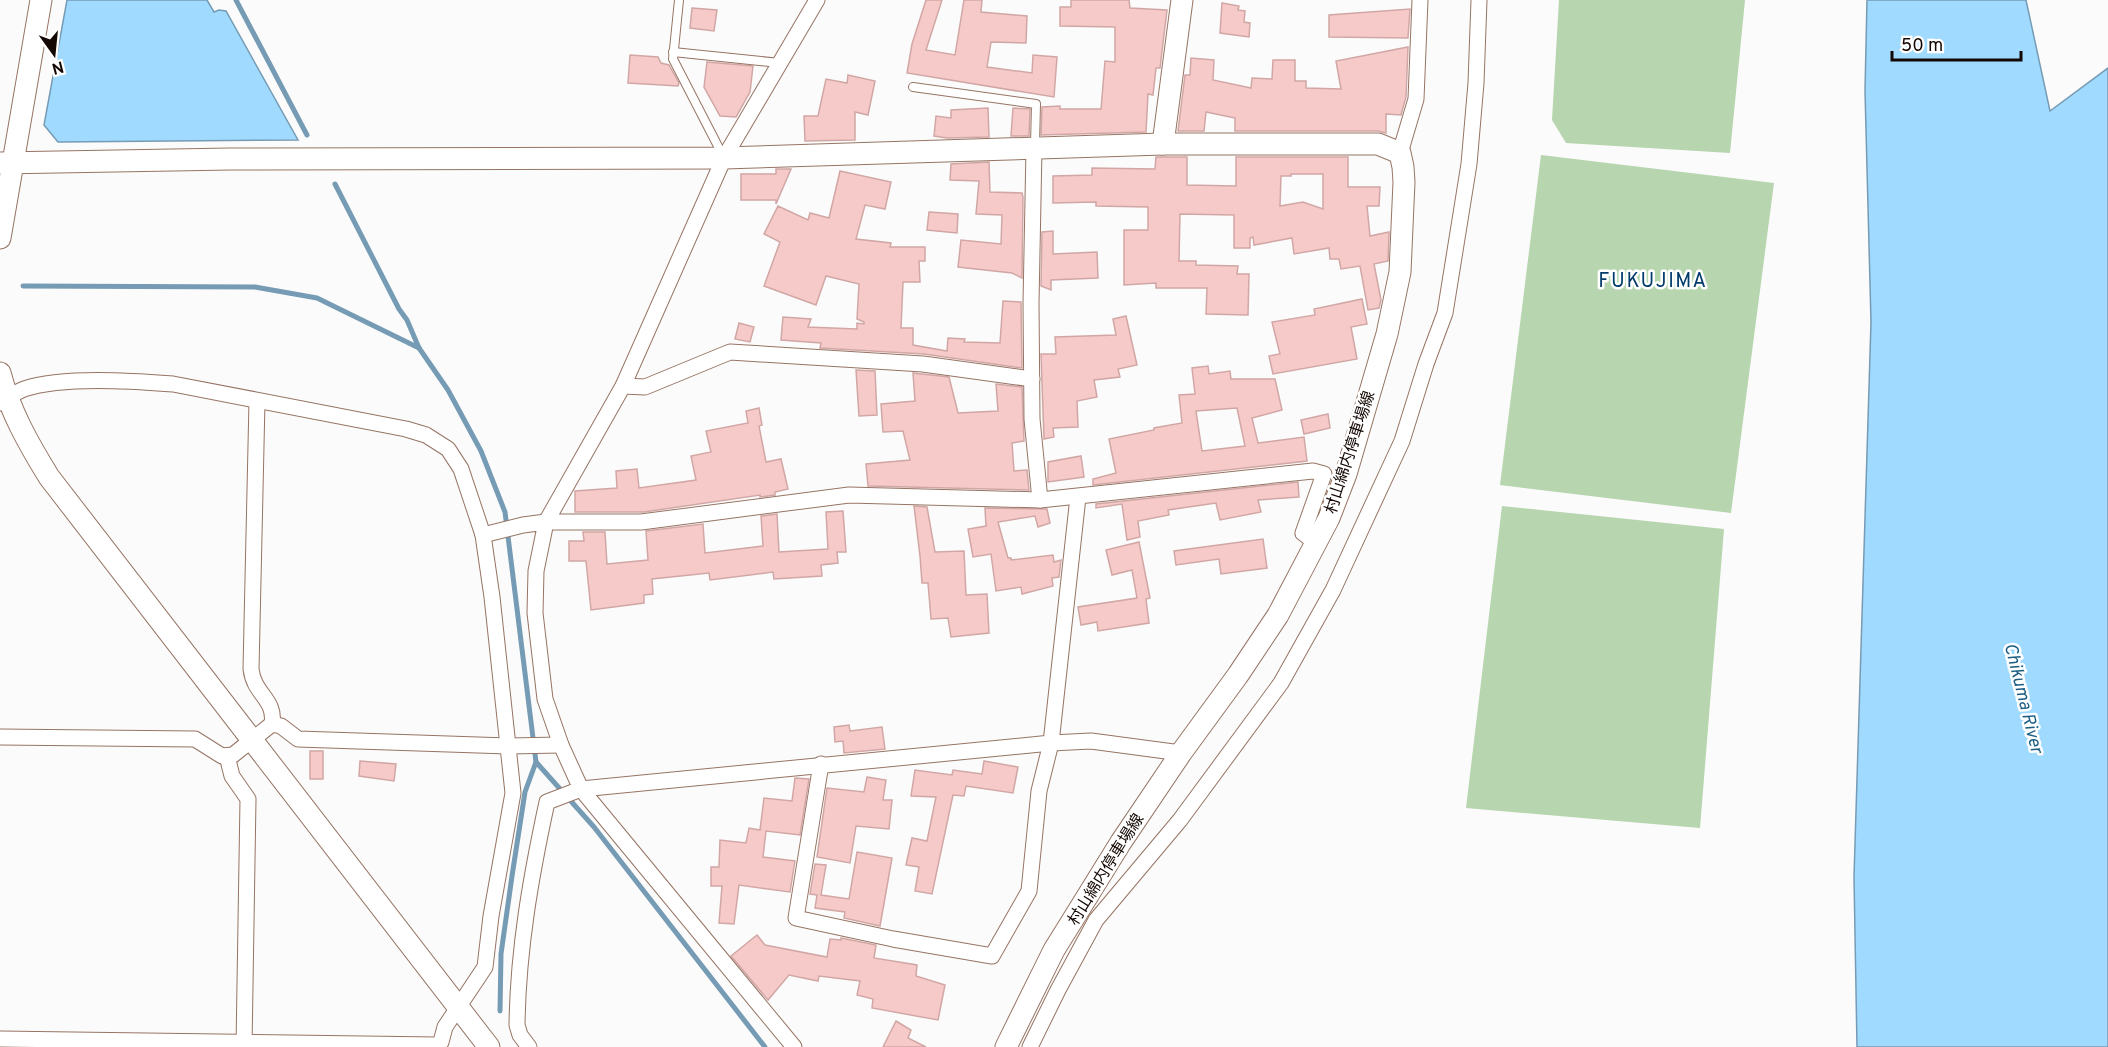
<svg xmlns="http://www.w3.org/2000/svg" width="2108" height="1047" font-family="Overpass,'Noto Sans JP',sans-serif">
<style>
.green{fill:#b7d5ae}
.water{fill:#a0daff;stroke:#769bb4;stroke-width:1.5}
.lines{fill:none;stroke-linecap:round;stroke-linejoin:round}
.stream{stroke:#769bb4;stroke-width:5}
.building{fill:#f5cac8;stroke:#d1a7a5;stroke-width:1.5;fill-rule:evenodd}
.lane-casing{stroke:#967463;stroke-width:10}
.street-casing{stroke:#967463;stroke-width:17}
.secondary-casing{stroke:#967463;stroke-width:23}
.lane{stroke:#fff;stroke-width:8}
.street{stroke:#fff;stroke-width:15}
.secondary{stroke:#fff;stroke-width:21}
.labels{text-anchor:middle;stroke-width:5;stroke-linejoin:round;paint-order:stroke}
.street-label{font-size:16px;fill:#140804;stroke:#fff}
.water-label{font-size:18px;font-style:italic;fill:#1c5e82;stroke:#fff}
.quarter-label{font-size:20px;letter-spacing:1.5px;fill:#033b6c;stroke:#fff}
</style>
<rect width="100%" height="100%" fill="#fbfbfb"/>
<!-- green -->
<g class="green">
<polygon points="1559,0 1745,0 1730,153 1566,143 1552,120"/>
<polygon points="1541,155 1774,183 1731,513 1500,485"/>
<polygon points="1502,506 1724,529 1700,828 1466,808"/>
</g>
<!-- water -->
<g class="water">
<polygon points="67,0 207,0 214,12 219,10 226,11 298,140 58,142 44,125"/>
<polygon points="1867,0 2026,0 2050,111 2108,68 2108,1047 1857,1047 1854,877 1871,322 1865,91"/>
</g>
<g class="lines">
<!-- stream -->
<g class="stream">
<polyline points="236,0 307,135"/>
<polyline points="335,184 399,309 407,320 419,348 448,390 481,451 505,512 536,762 525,792 512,876 501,954 500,1011"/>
<polyline points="23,286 255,287 317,298 419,348"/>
<polyline points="536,762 594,827 765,1047"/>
</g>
</g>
<!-- building -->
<g class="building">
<polygon points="926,0 942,0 926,50 955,55 964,0 982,0 981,12 1027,16 1026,43 991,42 987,67 1032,73 1033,55 1057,57 1054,97 907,73 912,44"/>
<polygon points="1071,0 1129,0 1130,8 1167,10 1160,68 1156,68 1153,95 1148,94 1146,132 1041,135 1042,107 1060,106 1060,109 1101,109 1105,61 1115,62 1115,27 1060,26 1060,7 1071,7"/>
<polygon points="1222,3 1239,6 1238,10 1245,11 1244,22 1250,23 1249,37 1220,33"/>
<polygon points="692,8 717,10 714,31 690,28"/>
<polygon points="1410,9 1408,38 1329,37 1329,15"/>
<polygon points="1408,47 1406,97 1401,115 1386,114 1386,133 1378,131 1235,131 1235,118 1206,112 1204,131 1178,131 1185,75 1190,75 1191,58 1214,60 1213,80 1251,88 1252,78 1272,79 1273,60 1295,60 1295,81 1306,81 1306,88 1341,89 1336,61"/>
<polygon points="630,55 658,57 661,63 669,65 679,83 678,86 628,83"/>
<polygon points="707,62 753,66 750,92 736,117 720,116 704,87"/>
<polygon points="848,75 875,81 868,115 855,112 855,140 805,141 804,116 818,116 826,79 847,83"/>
<polygon points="988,108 989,137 947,138 934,136 936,116 951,118 951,110"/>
<polygon points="1013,108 1030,109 1029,136 1011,136"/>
<path d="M1156,157h31v28l49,1v-29h112v30h32l-1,19h-12l3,30 19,-4v3l-1,26 -14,3 7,36 -2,8 -11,2 -8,-44 -19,3 -2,-10h-9l-1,-11 -35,6 -2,-16 -38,7 -1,-8 -3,1v10h-16v-33l-54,-1 -1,47h17v4l42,1 -1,8h12l-1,41 -42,-1 1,-26h-51v-5l-32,2v-55h24v-23l-52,-1v-4l-43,1v-27l39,-1v-7l63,1zM1291,174h32v35l-20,-7 -23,4 1,-30h10z"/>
<polygon points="989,162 990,192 1022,193 1023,197 1022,278 1012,273 958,267 961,240 1001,244 1002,215 976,214 979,181 950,180 951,164"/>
<polygon points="776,169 791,169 776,204 776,200 741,200 741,174 776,174"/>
<polygon points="840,171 891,182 885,209 865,205 856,239 891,243 890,247 925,247 925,261 919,261 920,282 903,282 901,328 913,328 913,345 947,351 948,338 965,339 964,342 1000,343 1003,301 1021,302 1022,368 924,354 820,348 821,343 781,340 783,317 811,319 808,327 857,329 857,323 864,324 864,322 857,319 859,284 826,276 816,305 764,286 780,242 764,234 778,206 808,220 810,213 829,218"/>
<polygon points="929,212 958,214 957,233 927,230"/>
<polygon points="1053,231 1053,254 1097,252 1098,278 1051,280 1051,290 1041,286 1042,232"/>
<polygon points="1362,299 1367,324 1351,327 1357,359 1273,374 1269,356 1280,354 1272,322 1315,315 1314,309"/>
<polygon points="1126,316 1137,365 1118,369 1120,377 1094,380 1097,397 1077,401 1078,427 1053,428 1054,437 1044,439 1041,354 1056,354 1055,337 1116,335 1113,319"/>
<polygon points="739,323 754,327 750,342 735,339"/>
<path d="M1208,366l1,8 21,-3 1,8h44l7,31 -30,8 6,25 46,-6 3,24 -214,24v-6l23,-6 -7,-34 45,-9v-2l28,-5 -3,-28 16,-1 -3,-26zM1237,408l8,38 -43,5 -6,-40z"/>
<polygon points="856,370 875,371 877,415 859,416"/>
<polygon points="913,373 949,377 958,413 998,411 996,384 1022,387 1024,441 1012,443 1014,471 1027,470 1029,490 868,486 866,464 910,460 903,431 883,432 881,404 915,401"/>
<polygon points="759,408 762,425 759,426 766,462 781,459 788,489 775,492 775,495 760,497 760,495 644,512 575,512 575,491 617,488 616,471 637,469 639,488 696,480 691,456 711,452 706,431 748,423 746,411"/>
<polygon points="1328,414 1330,428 1304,434 1301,420"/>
<polygon points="1081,456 1084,477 1048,482 1048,462"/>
<polygon points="1298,482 1299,497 1258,500 1261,512 1220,520 1216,503 1168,510 1169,515 1138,521 1140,537 1127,540 1122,504 1096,508 1096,504"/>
<polygon points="914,506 927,507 935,552 964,551 966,595 987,594 989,633 951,637 948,618 931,619 928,583 922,583 920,556"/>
<polygon points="985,508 1047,509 1050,523 1038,527 1035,516 998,522 1008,558 1011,558 1011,560 1053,555 1054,562 1061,560 1059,577 1052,578 1053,586 1022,594 1021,587 996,591 991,554 973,557 968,529 986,526"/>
<polygon points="843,511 846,552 837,552 838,563 821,565 822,576 774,579 773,572 710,580 709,573 652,579 653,594 644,595 644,603 591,610 586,561 569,561 569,541 584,541 583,532 605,532 607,564 648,560 646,531 703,524 705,553 763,546 761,516 777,514 779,552 828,549 826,512"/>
<polygon points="1263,539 1267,568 1221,574 1219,559 1176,565 1174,551"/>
<polygon points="1139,542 1150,598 1146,599 1149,623 1098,631 1097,622 1081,625 1078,607 1137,598 1132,570 1112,575 1106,550"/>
<polygon points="849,725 850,731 882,727 885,749 844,753 843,741 835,742 834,727"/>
<rect x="310" y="751" width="13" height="28"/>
<polygon points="360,761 396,764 394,781 359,776"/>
<polygon points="984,761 1018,767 1013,793 966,786 964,796 953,795 932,894 915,891 919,867 906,865 912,838 927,841 936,797 911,796 915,770 952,775 953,770 982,774"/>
<polygon points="867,777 886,780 883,800 892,800 889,829 856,826 850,863 817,857 827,788 864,792"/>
<polygon points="795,778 809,779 800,835 766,831 763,857 795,861 790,892 739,885 734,924 719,923 722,886 711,886 711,867 719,867 720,840 746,843 749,828 760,830 764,798 792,801"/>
<polygon points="857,852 892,858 880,926 844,918 845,912 815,908 817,895 810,894 815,864 826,865 821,895 849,899"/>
<polygon points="757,935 765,945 827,957 830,939 841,940 841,938 876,945 874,958 917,965 916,976 945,985 938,1020 872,1008 873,999 857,995 860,981 819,976 818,981 789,975 768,1000 731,956"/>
<polygon points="896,1021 911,1030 908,1038 926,1047 883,1047"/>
</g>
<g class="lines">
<!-- lane casing -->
<g class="lane-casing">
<g id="lane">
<polyline points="679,0 673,59 722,154"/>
<polyline points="673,52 780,63"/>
<polyline points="913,87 1036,104 1035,145"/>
</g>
</g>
<!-- street casing -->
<g class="street-casing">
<g id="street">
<polyline points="817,0 724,158 623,386 546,522 641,522 849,495 1040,500 1313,471 1324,474 1303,533 1316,543"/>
<polyline points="1034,148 1031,303 1032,419 1040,500"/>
<polyline points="1400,153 1416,99 1420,0"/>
<polyline points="623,386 645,387 730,352 923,364 1032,379"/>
<path d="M257,401l-6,268c3,26 25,30 21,55"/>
<path d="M0,403c8,-5 16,-11 24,-14 39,-13 108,-8 149,-5l233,45 20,6 22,14 13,20 22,66 9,62 21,196 -22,123 -6,51 -40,60 -4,15 -5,3 -436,-6"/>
<path d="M483,535l40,-10 23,-3 -10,49 -1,42 10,86 16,46 20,44 -34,13c-16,74 -29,147 -30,223l3,10 9,12"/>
<polyline points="0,737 195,739 222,756 233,755 272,724 281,726 298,739 508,746 561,745"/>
<polyline points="227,756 232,776 248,799 244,1047"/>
<polyline points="821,764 796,918 893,939 992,956 1029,891 1039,791 1051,743 1078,497"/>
<polyline points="581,789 1051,743 1091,741 1181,753"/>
<polyline points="581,789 794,1047"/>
<polyline points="1030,1047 1058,990 1096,920 1180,820 1281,683 1333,590 1402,441 1426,364 1445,313 1469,164 1476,83 1479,0"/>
</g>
</g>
<!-- secondary casing -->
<g class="secondary-casing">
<g id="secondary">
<polyline points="1163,144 1182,0"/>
<polyline points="0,163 230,159 724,158 1163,144 1378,144 1400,153 1403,167 1404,182 1400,272 1387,334 1346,474 1329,518 1278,615 1238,675 1181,753 1121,842 1054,950 1006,1047"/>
<polyline points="0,238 41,0"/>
<path d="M0,373c10,38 28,70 49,104l440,570"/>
</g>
</g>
<!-- lane -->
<use href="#lane" class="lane"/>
<!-- street -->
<use href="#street" class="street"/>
<!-- secondary -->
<use href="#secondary" class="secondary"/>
</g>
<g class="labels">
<!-- street labels -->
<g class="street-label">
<text transform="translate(1349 452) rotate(-72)" y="6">村山綿内停車場線</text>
<text transform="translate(1105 869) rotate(-58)" y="6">村山綿内停車場線</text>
</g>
<!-- water labels -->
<g class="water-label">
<text transform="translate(2024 698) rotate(76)" y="6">Chikuma River</text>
</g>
<!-- quarter labels -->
<g class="quarter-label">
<text x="1653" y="287">FUKUJIMA</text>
</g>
</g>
<!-- north arrow -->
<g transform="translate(54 54) rotate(165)" stroke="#ffffff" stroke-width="4.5" paint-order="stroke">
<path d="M0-4.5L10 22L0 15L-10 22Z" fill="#140804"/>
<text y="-9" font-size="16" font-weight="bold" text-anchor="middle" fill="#140804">N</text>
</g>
<!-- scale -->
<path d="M1892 51v9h129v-9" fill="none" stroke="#140804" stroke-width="3"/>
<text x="1901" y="51" font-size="18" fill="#140804" stroke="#ffffff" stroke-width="4.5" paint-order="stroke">50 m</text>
</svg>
